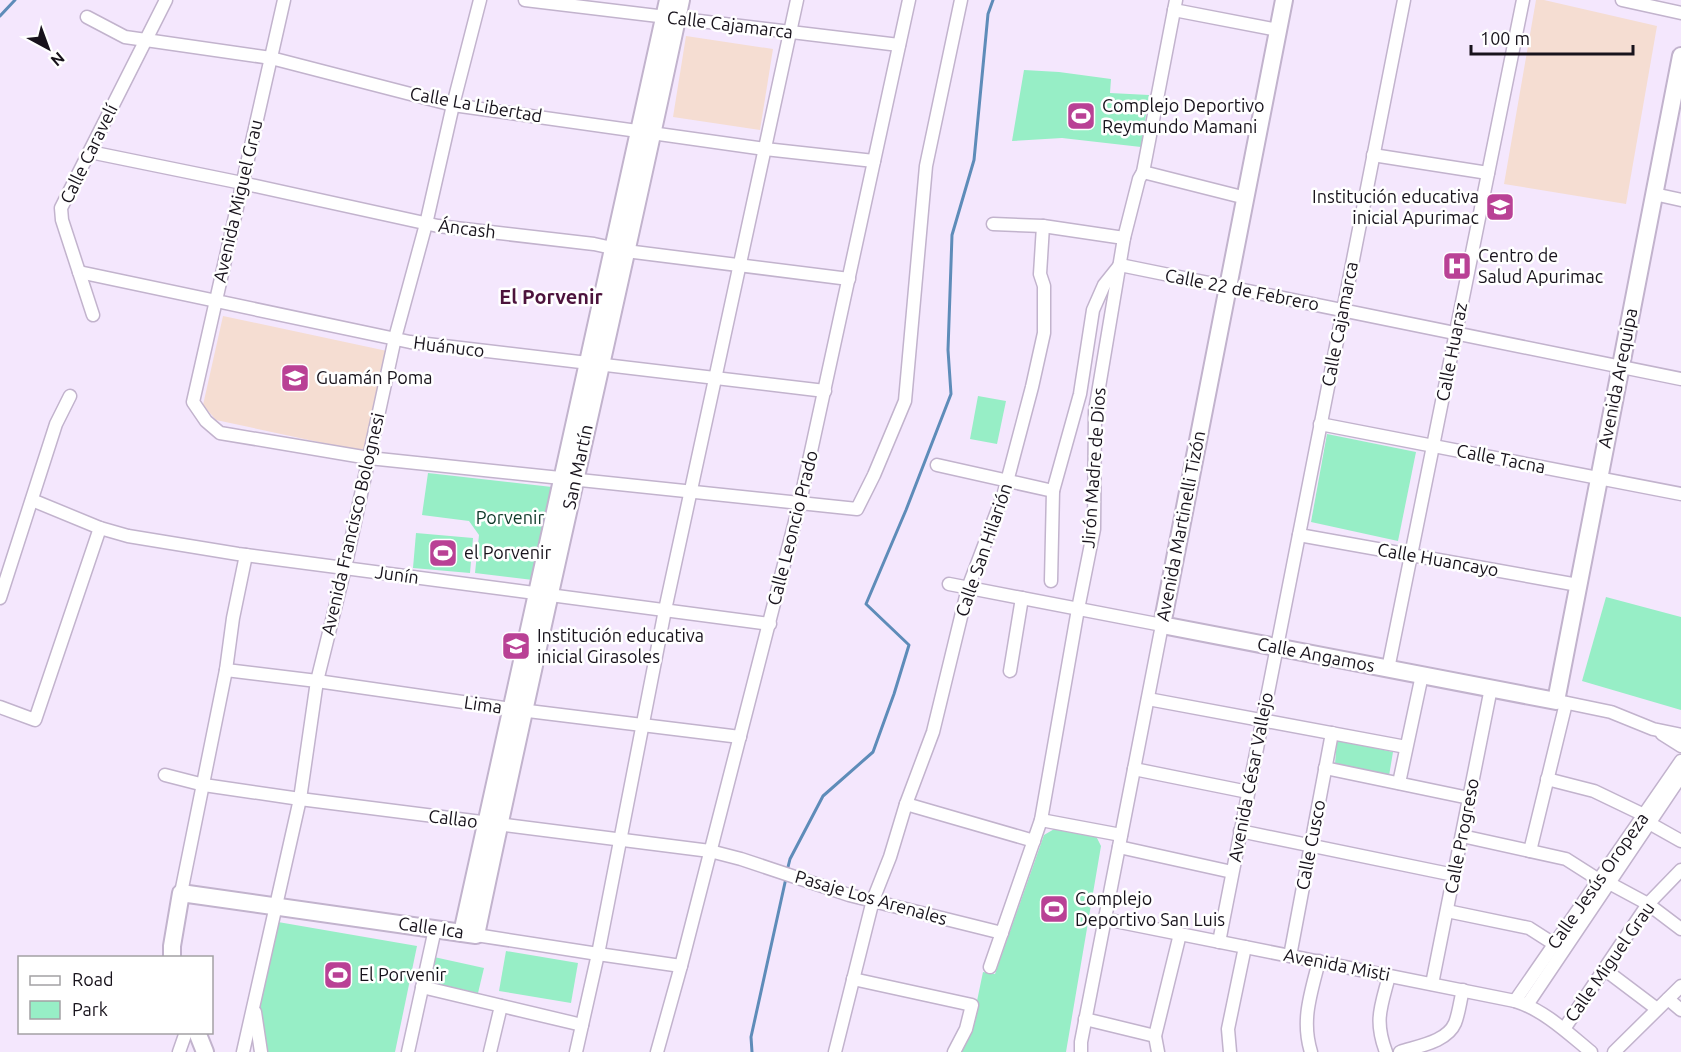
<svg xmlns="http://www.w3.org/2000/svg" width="1681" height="1052" font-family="Ubuntu,sans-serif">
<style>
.education{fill:#f5ddd2}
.green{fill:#97eec6}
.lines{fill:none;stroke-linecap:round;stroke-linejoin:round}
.stream{stroke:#5e8cb9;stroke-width:3}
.street-casing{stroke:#c2b3cd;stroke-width:15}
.secondary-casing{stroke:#c2b3cd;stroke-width:20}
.street{stroke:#fff;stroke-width:12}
.secondary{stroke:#fff;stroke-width:16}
.labels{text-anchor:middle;stroke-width:5;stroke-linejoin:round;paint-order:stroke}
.street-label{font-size:18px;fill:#18131c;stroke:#fff}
.poi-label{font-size:18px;fill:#18131c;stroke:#fff;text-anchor:start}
.park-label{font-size:18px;fill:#0d3828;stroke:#fff}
.neighbourhood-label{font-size:20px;font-weight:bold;fill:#4c133c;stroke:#fff}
</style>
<rect width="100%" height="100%" fill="#f4e7fd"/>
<!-- education -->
<g class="education">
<polygon points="1536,0 1544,0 1657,26 1626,204 1504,184"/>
<polygon points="686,36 773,49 760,130 673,117"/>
<polygon points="223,316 387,351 365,452 216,420 203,405"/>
</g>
<!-- green -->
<g class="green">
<polygon points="1024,70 1059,72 1111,79 1110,93 1149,95 1141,147 1062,138 1012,141"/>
<polygon points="978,396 1006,401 997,444 970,439"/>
<polygon points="1327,434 1416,452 1398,541 1311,522"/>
<polygon points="428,473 552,487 533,580 475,573 479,535 469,521 422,515"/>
<polygon points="416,533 473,538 470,573 413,568"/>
<polygon points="1606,597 1681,617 1681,710 1582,681"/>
<polygon points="1337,740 1393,752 1389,776 1335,764"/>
<polygon points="1056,828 1096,836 1101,846 1066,1052 961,1052 971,1030 983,972 995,974 1044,835"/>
<polygon points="278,922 417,946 395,1052 266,1052 259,1004"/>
<polygon points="506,951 578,963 571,1003 499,991"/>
<polygon points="434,957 484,968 478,993 428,982"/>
</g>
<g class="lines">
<!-- stream -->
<g class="stream">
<polyline points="0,16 15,0"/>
<polyline points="787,871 790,859 823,796 873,752 894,694 909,645 866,604 906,510 951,394 948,350 952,235 974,160 988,14 993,0"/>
<polyline points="752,1052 751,1037 786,878"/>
</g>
<!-- street casing -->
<g class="street-casing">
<g id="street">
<polyline points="284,0 193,402 206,421 220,433 369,458 857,509 874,475 905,401 926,166 961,0"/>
<polyline points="525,0 899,45"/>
<polyline points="1622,0 1681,13"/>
<polyline points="1174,10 1278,30"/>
<polyline points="87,17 125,37 271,58 453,105 765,149 874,161"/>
<polyline points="90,152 242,183 438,226 594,244 626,251 849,279"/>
<polyline points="1373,155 1488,173"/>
<polyline points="1143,172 1246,198"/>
<polyline points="1654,194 1681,200"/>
<polyline points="993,224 1043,226 1124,238"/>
<polyline points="79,272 410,342 825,391"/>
<polyline points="93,315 62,220 61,208 166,0"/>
<polyline points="1320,424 1681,494"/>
<polyline points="937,465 1053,491"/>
<polyline points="32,500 100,528 128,536 238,554 770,624"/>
<polyline points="1299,535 1578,585"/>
<polyline points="1051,581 1053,491 1080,394 1093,310 1104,285 1120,265 1681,379"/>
<polyline points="949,584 1162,625 1081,1042 1081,1052"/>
<polyline points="0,598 56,424 70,396"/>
<polyline points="1388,669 1523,0"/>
<polyline points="226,670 317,681 512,709 740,737"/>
<polyline points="1010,671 1022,598"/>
<polyline points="1148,699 1406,747"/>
<polyline points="1558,701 1611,712 1653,729 1681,735"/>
<polyline points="0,707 35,720 100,528"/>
<polyline points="1662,734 1681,746"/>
<polyline points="1325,768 1469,798"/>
<polyline points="1134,769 1248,792"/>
<polyline points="165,775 204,785 300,799 710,851 741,859 849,895 1002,933"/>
<polyline points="1547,779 1594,791 1644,815"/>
<polyline points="1399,783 1422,675"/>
<polyline points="906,804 1034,841"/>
<polyline points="1041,820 1121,835"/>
<polyline points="1649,823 1681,841"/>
<polyline points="1240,831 1454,875"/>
<polyline points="1462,836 1566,859 1599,880"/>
<polyline points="1119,847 1232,872"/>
<polyline points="1530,851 1566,703"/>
<polyline points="1609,883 1648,904 1681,929"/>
<polyline points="181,893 226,670 233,618 246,555"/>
<polyline points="1447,911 1529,928 1554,944"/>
<path d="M1105,919l410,82c29,9 53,32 76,51"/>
<polyline points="476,935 598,954 681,966"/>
<polyline points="1219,942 1404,0"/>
<polyline points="1290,956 1332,733"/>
<polyline points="990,967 1041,820 1078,609 1094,529 1095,411 1124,238 1139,179 1143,172 1176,0"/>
<polyline points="1604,969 1657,1009"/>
<polyline points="853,979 972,1005 966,1029 954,1052"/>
<polyline points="1432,984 1491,688"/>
<polyline points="422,987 582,1025"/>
<polyline points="1668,999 1681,1010"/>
<polyline points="1515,1001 1681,761"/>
<polyline points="1527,1005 1681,776"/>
<polyline points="255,1012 261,1052"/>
<polyline points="1085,1019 1155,1036"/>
<polyline points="1564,1029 1648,904 1681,870"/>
<polyline points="179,1052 186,1032"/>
<polyline points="243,1052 300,799 317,681 345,568 395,338 426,224 453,105 480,0"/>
<polyline points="408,1052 435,929"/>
<polyline points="490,1052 501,1006"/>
<polyline points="576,1052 598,954 665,610 797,0"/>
<polyline points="657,1052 681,966 800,502 909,0"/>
<polyline points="835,1052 873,900 890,857 906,804 933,732 968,588 1004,493 1032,387 1044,333 1044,286 1040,274 1043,226"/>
<polyline points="1158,1052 1155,1036 1180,934"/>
<polyline points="1230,1052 1228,1029 1245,947"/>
<path d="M1311,1052c-10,-32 0,-59 8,-91"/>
<path d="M1386,1052c-12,-32 -5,-45 3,-76"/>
<path d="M1400,1052c18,-6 47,-10 55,-29 4,-10 5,-22 8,-33"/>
<polyline points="1614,1052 1681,986"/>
</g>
</g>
<!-- secondary casing -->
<g class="secondary-casing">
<g id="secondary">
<polyline points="1284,0 1162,625 1556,701 1681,56"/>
<polyline points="462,933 668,0"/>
<path d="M172,958v-12l9,-53 295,42c65,-313 139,-623 205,-935"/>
<polyline points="197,1032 205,1052"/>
</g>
</g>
<!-- street -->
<use href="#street" class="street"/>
<!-- secondary -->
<use href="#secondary" class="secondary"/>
</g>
<!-- icons -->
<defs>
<g id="stadium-square" transform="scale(1.5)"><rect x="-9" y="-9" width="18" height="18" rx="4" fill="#b94195" stroke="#fff"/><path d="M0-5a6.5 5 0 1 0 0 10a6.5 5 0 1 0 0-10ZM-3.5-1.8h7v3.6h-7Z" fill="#fff"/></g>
<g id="school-square" transform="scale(1.5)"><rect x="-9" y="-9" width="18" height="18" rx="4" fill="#b94195" stroke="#fff"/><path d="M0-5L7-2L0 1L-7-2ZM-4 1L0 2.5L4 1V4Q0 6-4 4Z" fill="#fff"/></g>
<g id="hospital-square" transform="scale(1.5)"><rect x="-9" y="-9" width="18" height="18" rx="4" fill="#b94195" stroke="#fff"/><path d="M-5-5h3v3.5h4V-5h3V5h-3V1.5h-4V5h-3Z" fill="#fff"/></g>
<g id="university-square" transform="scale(1.5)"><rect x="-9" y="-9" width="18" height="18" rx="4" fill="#b94195" stroke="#fff"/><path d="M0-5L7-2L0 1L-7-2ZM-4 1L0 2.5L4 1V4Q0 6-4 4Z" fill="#fff"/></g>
</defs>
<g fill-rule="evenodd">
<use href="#stadium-square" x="1081" y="116"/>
<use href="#school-square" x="1500" y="207"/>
<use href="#hospital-square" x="1457" y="266"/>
<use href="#university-square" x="295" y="378"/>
<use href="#stadium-square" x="443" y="553"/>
<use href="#school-square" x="516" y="646"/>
<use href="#stadium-square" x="1054" y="909"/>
<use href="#stadium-square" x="338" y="975"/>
</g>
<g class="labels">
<!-- street labels -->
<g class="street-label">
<text transform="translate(730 25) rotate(7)" y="6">Calle Cajamarca</text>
<text transform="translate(476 105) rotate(10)" y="6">Calle La Libertad</text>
<text transform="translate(89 154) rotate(-64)" y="6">Calle Caravelí</text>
<text transform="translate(238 201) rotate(-77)" y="6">Avenida Miguel Grau</text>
<text transform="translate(467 229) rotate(7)" y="6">Áncash</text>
<text transform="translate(1242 290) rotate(11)" y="6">Calle 22 de Febrero</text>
<text transform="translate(1340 324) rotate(-79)" y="6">Calle Cajamarca</text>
<text transform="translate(449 347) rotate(7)" y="6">Huánuco</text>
<text transform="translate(1452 352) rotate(-79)" y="6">Calle Huaraz</text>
<text transform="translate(1618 378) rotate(-79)" y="6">Avenida Arequipa</text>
<text transform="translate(1501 459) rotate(11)" y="6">Calle Tacna</text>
<text transform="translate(578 467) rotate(-78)" y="6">San Martín</text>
<text transform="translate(1094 468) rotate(-86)" y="6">Jirón Madre de Dios</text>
<text transform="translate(353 524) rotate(-77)" y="6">Avenida Francisco Bolognesi</text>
<text transform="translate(1181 526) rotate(-79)" y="6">Avenida Martinelli Tizón</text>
<text transform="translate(793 528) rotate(-76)" y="6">Calle Leoncio Prado</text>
<text transform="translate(984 550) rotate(-71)" y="6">Calle San Hilarión</text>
<text transform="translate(1438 560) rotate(10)" y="6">Calle Huancayo</text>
<text transform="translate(397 575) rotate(8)" y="6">Junín</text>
<text transform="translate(1316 655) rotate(11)" y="6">Calle Angamos</text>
<text transform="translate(483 705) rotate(8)" y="6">Lima</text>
<text transform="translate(1251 777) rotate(-79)" y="6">Avenida César Vallejo</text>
<text transform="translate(453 819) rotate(7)" y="6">Callao</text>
<text transform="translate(1462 836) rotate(-79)" y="6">Calle Progreso</text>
<text transform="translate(1311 845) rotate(-79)" y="6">Calle Cusco</text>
<text transform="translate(1598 881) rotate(-55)" y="6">Calle Jesús Oropeza</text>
<text transform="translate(871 898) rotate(16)" y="6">Pasaje Los Arenales</text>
<text transform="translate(431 928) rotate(8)" y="6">Calle Ica</text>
<text transform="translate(1610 962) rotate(-55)" y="6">Calle Miguel Grau</text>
<text transform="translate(1337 965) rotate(11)" y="6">Avenida Misti</text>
</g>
<!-- poi labels -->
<g class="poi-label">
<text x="1102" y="112">Complejo Deportivo<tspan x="1102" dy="21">Reymundo Mamani</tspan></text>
<text x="1479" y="203" text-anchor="end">Institución educativa<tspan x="1479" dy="21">inicial Apurimac</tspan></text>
<text x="1478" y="262">Centro de<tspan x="1478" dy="21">Salud Apurimac</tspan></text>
<text x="316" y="384">Guamán Poma</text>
<text x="464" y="559">el Porvenir</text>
<text x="537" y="642">Institución educativa<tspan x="537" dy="21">inicial Girasoles</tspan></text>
<text x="1075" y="905">Complejo<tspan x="1075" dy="21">Deportivo San Luis</tspan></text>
<text x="359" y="981">El Porvenir</text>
</g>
<!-- park labels -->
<g class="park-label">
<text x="510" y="524">Porvenir</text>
</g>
<!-- neighbourhood labels -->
<g class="neighbourhood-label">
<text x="551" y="304">El Porvenir</text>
</g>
</g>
<!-- legend -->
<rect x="18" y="956" width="195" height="78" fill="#ffffff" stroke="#a3a1a4" stroke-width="1.5"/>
<rect x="30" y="976" width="30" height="9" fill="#ffffff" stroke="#a3a1a4" stroke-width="1.5"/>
<text x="72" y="986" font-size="18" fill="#18131c">Road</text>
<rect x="30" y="1001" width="30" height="18" fill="#97eec6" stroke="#a3a1a4" stroke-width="1.5"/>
<text x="72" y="1016" font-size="18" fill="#18131c">Park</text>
<!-- north arrow -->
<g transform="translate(48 48) rotate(139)" stroke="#ffffff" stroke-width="4.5" paint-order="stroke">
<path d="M0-4.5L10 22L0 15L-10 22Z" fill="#18131c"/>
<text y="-9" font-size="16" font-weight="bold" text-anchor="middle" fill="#18131c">N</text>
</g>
<!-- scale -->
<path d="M1471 45v9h162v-9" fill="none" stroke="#18131c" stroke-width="3"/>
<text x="1480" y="45" font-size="18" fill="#18131c" stroke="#ffffff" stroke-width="4.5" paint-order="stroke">100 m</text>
</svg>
